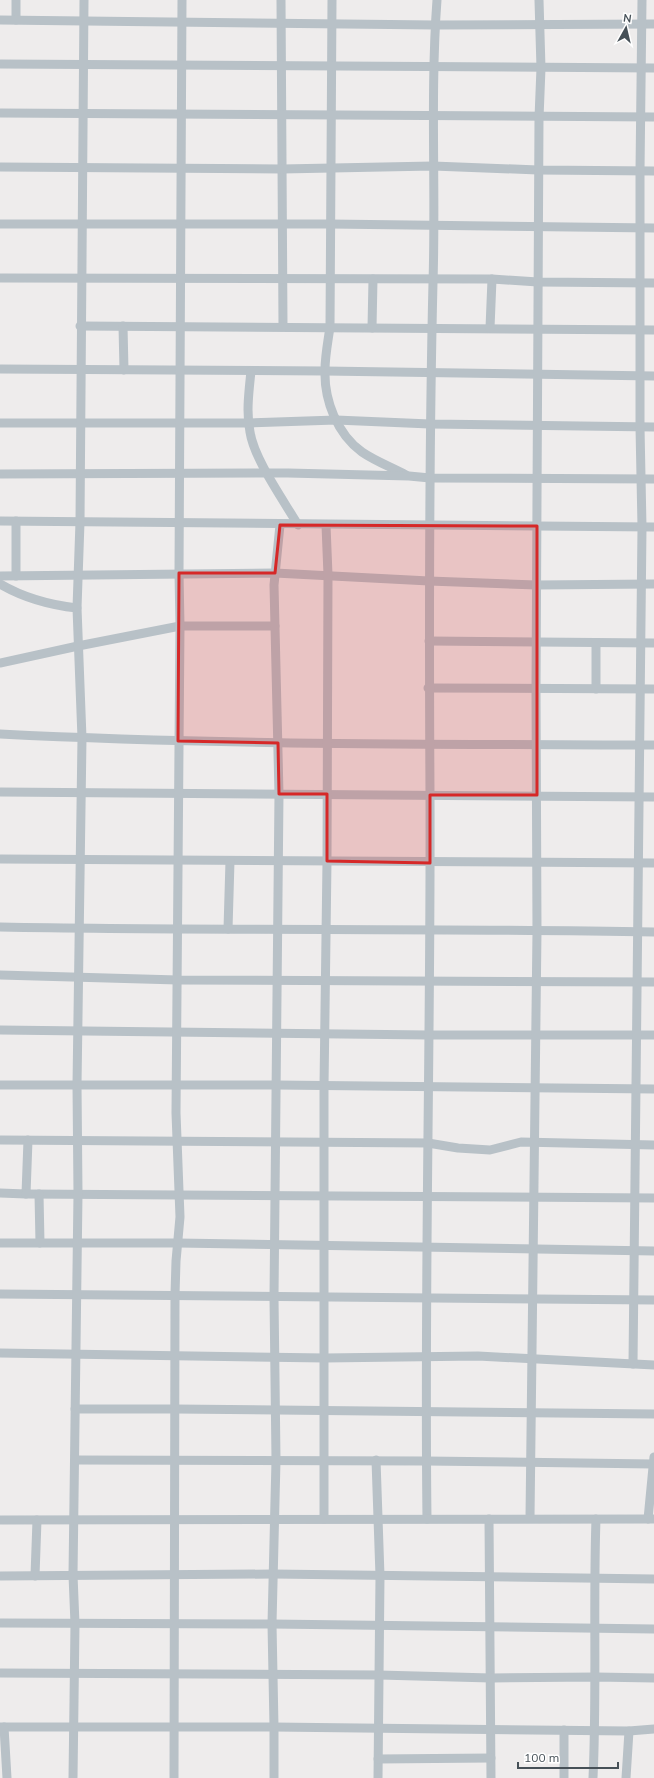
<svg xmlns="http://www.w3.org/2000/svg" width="654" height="1778" font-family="Mulish,sans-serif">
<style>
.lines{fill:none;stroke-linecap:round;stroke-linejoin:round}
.minor{stroke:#b8c1c7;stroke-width:9}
.marked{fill:#d62828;fill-opacity:0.2;stroke:#d62828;stroke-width:3;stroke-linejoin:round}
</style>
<rect width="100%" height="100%" fill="#eeecec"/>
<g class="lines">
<!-- minor -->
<g class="minor">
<polyline points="16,0 16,20"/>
<polyline points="281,0 283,326"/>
<path d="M332,0l-2,327c-2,14 -5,29 -5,43 -1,30 12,64 37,82 13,9 29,15 44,23"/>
<polyline points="0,20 435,25 654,24"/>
<polyline points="0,64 654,68"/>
<polyline points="0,113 654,117"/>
<polyline points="0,167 282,169 433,166 538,170 654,171"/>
<polyline points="0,224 330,224 654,228"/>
<polyline points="0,278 492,279 538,282 654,283"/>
<polyline points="80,326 654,330"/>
<polyline points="123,326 124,370"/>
<polyline points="372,328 373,279"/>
<polyline points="490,328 492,279"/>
<polyline points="0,369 325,371 654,376"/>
<path d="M251,371c-2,20 -5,41 -1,61 4,27 34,69 48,93"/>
<polyline points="0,423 248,423 336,420 430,424 654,427"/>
<polyline points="0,474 288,473 409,476 430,478 654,479"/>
<polyline points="0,521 654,527"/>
<polyline points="16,521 16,576"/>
<polyline points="0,576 275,573 429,581 536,585 654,584"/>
<path d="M0,584c24,14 49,21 77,24"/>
<polyline points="429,641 654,643"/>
<polyline points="0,663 78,646 180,626 275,626"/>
<polyline points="428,688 654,689"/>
<polyline points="596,689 596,643"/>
<path d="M0,734c218,11 436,10 654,11"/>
<polyline points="0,792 654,797"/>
<polyline points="0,859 654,863"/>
<path d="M0,927c218,4 436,1 654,5"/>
<polyline points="228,929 230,861"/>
<polyline points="0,975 178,980 654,982"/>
<polyline points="0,1030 429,1035 654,1035"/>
<polyline points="0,1085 276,1085 654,1089"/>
<polyline points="0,1140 428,1143 458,1148 490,1150 521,1142 654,1145"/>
<polyline points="0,1193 26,1194 28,1140"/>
<polyline points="26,1194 654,1198"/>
<polyline points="39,1194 40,1243"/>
<polyline points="0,1243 178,1243 654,1251"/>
<polyline points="0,1294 654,1300"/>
<polyline points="0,1353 325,1358 478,1356 654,1365"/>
<polyline points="633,1364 642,527 640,427 640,171 642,0"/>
<polyline points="75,1409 175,1409 654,1414"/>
<polyline points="75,1460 426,1461 653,1464"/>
<polyline points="376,1460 380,1576 378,1778"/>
<polyline points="530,1518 537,931 536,689 539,118 541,68 539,0"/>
<polyline points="324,1519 324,1087 327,861 328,575 326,525"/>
<path d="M427,1519c-3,-242 4,-484 3,-725 -1,-171 -1,-341 3,-512 3,-94 -3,-188 4,-282"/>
<polyline points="489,1519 491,1778"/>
<polyline points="648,1519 654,1457"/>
<polyline points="0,1520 654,1519"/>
<polyline points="0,1576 273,1574 654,1579"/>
<polyline points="35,1576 37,1520"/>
<polyline points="0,1623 272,1624 654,1629"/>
<polyline points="0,1673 379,1675 491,1678 596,1677 654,1678"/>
<polyline points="0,1727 274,1727 629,1731 654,1729"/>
<polyline points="4,1727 7,1778"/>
<polyline points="378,1759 491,1758"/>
<polyline points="73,1778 75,1624 73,1575 78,1194 77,1085 82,738 77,608 80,522 84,0"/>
<polyline points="174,1778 175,1295 176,1261 180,1217 176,1113 180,626 179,573 182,0"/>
<polyline points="274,1778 274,1727 272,1624 276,1460 274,1297 279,794 274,585 280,525"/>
<polyline points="564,1778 564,1730"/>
<path d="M593,1778c4,-86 0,-173 3,-259"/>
<polyline points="626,1778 629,1731"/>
</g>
</g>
<!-- marked area -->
<path class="marked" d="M280,525l257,1v269h-107v68l-103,-2v-67h-48l-1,-51 -100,-2 1,-168h96z"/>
<!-- north arrow -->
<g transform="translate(626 28) rotate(8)" stroke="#ffffff" stroke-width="3" paint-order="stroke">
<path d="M0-3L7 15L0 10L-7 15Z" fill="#465057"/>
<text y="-6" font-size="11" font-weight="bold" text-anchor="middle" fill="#465057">N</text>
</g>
<!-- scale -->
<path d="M518 1762v6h100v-6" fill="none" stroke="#465057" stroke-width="2"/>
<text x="524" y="1762" font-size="12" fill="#465057" stroke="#ffffff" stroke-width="3" paint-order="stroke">100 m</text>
</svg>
